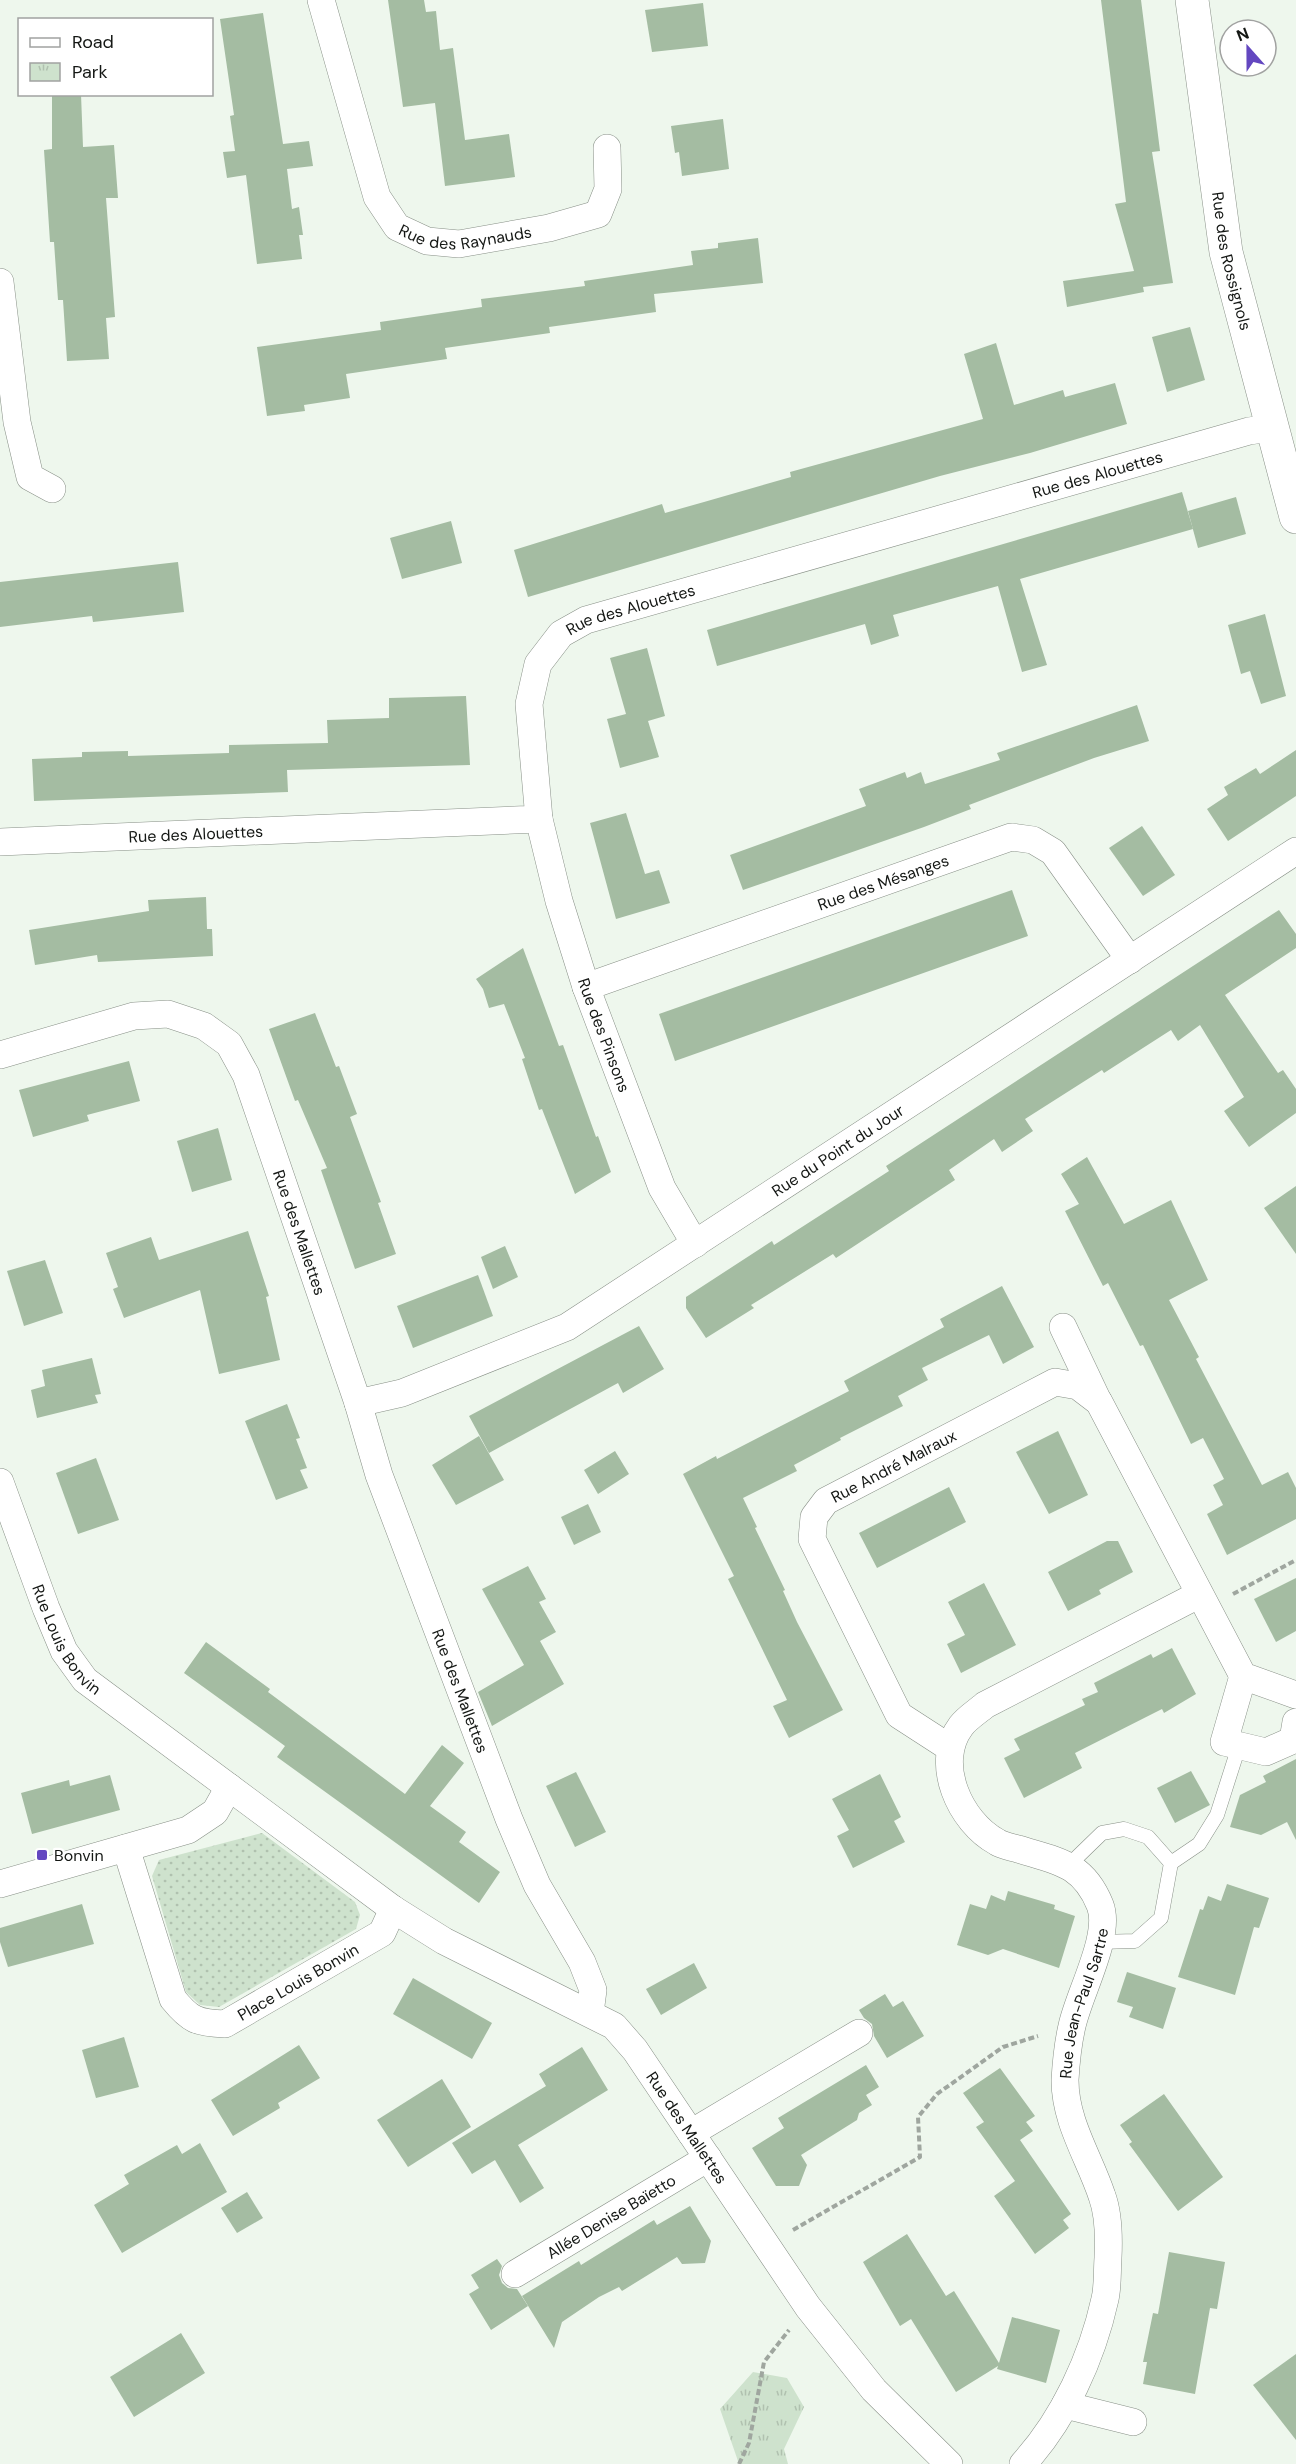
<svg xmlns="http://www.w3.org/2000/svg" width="1296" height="2464" font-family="'DM Sans',sans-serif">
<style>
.grass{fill:url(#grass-dots)}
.park{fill:url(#park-tufts)}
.building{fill:#a4bca2}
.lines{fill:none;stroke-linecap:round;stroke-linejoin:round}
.service-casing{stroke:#889087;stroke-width:15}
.minor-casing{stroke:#889087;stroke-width:28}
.tertiary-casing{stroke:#889087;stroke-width:34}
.path{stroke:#9fa69f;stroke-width:4;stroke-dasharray:6 3;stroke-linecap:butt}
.service{stroke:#fff;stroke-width:14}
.minor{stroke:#fff;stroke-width:27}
.tertiary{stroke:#fff;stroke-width:33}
.poi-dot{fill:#6347c0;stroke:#fff;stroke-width:2}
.labels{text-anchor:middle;stroke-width:4.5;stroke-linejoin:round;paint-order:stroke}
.street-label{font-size:16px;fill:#141714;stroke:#fff}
.poi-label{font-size:16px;fill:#141714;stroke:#fff;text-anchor:start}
</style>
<defs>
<pattern id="grass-dots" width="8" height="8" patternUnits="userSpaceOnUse" patternTransform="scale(1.5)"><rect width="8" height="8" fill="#cee2cd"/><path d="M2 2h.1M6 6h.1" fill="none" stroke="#b0c1af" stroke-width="1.8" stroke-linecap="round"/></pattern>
<pattern id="park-tufts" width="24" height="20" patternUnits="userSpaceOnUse" patternTransform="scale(1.5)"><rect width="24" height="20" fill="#cee2cd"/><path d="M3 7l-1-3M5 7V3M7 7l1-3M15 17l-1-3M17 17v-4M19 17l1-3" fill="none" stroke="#b0c1af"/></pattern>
</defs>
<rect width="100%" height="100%" fill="#eef7ed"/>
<!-- grass -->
<polygon class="grass" points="262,1833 355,1902 360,1915 356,1929 219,2007 200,2005 186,1992 152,1876 159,1860"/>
<!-- park -->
<polygon class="park" points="753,2372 787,2378 804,2407 784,2449 788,2464 739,2464 720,2409"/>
<!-- building -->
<g class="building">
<polygon points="388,0 424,0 426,12 436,11 440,50 453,48 465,140 509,134 515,177 445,186 435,103 403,107"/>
<polygon points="1101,0 1141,0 1160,151 1152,152 1173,283 1143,287 1144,292 1067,307 1063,281 1134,271 1115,204 1126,202"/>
<polygon points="703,3 708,46 652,52 645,10"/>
<polygon points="263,13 283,144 309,141 313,166 287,169 292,209 299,207 303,235 299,235 302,259 257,264 246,175 227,178 223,152 235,151 230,116 234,115 220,19"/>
<polygon points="52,94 81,94 83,147 114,145 118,198 106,198 115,317 106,318 109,359 67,361 63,300 58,300 54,242 50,242 44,150 52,149"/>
<polygon points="723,119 729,169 682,176 679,152 675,153 671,126"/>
<polygon points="758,238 763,283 654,294 656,312 549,327 550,333 445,348 447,359 346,374 350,398 304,405 305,411 267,416 257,347 381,330 380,322 482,307 481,299 585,286 584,281 693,265 691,251 718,248 718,243"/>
<polygon points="1190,327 1205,380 1167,392 1152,337"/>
<polygon points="996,343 1014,405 1063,390 1065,397 1115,383 1127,424 1030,453 940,476 528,597 514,550 662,504 665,513 704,502 791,477 790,472 983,419 964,354"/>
<polygon points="1182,492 1193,529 1020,579 1047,665 1022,672 998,586 893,615 899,636 871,645 865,624 717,666 707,630"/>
<polygon points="1236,497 1246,534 1198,548 1188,511"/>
<polygon points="451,521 462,563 402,579 390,538"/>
<polygon points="178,562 184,612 93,622 92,616 0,627 0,582"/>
<polygon points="1265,614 1286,696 1261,704 1250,671 1241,674 1228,625"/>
<polygon points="647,648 665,716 648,721 659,757 620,768 607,719 626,714 610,658"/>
<polygon points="466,696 470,765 287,770 288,792 34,801 32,759 82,757 82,752 128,751 128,756 229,753 229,745 328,743 327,720 389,718 389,698"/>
<polygon points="1137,705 1149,741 1094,758 969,805 971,809 924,827 743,890 730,855 866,806 859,789 905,772 907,778 921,772 925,784 1000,760 997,753"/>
<polygon points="1296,750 1296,796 1228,841 1207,809 1228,795 1224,787 1256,768 1260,774"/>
<polygon points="626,813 645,874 659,870 670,903 616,919 590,823"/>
<polygon points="1142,826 1175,875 1143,896 1109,848"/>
<polygon points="1012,890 1028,936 675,1061 659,1014"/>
<polygon points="206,897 207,929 212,929 213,956 98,962 97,955 35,965 29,930 149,911 148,900"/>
<polygon points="1279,910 1296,934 1296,948 1225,995 1278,1073 1283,1070 1296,1089 1296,1113 1249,1147 1224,1111 1244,1097 1200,1025 1178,1041 1171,1030 1104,1073 1102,1070 1025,1119 1033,1131 1002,1152 994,1139 949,1170 955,1180 836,1258 833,1254 751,1305 754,1308 706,1338 686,1308 686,1297 772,1241 774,1245 889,1171 886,1166"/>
<polygon points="523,948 559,1046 563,1045 596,1137 598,1136 611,1172 575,1194 542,1109 539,1110 522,1059 525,1058 504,1004 489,1008 483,989 476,979"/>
<polygon points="315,1013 336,1067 339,1066 357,1114 350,1117 381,1202 378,1203 396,1254 355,1269 321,1170 327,1168 298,1100 295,1101 269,1029"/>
<polygon points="129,1061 140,1101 87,1115 89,1121 33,1137 19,1090"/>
<polygon points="218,1128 232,1180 192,1192 177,1141"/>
<polygon points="1087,1157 1124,1224 1171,1200 1208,1280 1169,1300 1199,1357 1196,1359 1262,1485 1288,1472 1296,1488 1296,1519 1227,1555 1207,1514 1223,1505 1213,1485 1224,1479 1203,1438 1191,1444 1143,1345 1140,1346 1108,1283 1103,1286 1065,1211 1079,1204 1061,1174"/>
<polygon points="1296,1186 1296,1254 1264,1208"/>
<polygon points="248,1231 269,1296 266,1297 280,1360 219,1374 200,1290 124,1318 113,1289 118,1287 106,1253 151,1237 159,1260"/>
<polygon points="505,1246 518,1277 493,1289 481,1257"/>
<polygon points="45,1260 63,1313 24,1326 7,1271"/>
<polygon points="478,1275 493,1316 413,1348 397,1306"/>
<polygon points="1002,1286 1034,1347 1003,1364 989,1335 922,1368 928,1380 898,1396 903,1406 840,1438 841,1440 794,1465 797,1471 743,1498 757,1527 755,1528 785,1590 783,1591 797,1622 843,1710 789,1738 773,1706 787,1700 728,1579 734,1576 683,1474 716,1456 717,1459 849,1391 844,1381 944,1327 940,1319"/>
<polygon points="639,1326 664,1369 623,1393 618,1383 489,1453 469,1416"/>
<polygon points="92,1358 101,1394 95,1395 98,1403 37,1418 31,1390 45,1386 42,1370"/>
<polygon points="287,1404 300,1438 296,1439 307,1468 300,1470 308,1488 276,1500 245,1421"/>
<polygon points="1058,1431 1088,1495 1049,1514 1016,1452"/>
<polygon points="479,1436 504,1480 456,1505 432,1465"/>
<polygon points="615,1451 629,1474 598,1494 584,1470"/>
<polygon points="96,1458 119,1520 78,1534 56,1473"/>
<polygon points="949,1487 966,1522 877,1568 859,1533"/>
<polygon points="588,1504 601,1532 574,1545 561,1517"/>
<polygon points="1107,1541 1118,1541 1133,1572 1099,1590 1101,1594 1068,1611 1048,1572"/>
<polygon points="528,1566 546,1599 539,1602 556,1632 540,1641 564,1684 492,1726 478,1692 524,1665 482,1589"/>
<polygon points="1296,1578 1296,1631 1276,1642 1254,1599"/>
<polygon points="984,1583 1016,1645 961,1673 947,1644 965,1635 948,1602"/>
<polygon points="206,1642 270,1689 268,1692 405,1794 442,1745 464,1763 430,1806 466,1832 459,1842 500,1872 479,1903 277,1757 285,1746 184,1673"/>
<polygon points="1172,1648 1196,1694 1164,1713 1162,1709 1075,1753 1082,1768 1024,1798 1004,1758 1020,1750 1014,1739 1085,1705 1082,1699 1098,1692 1094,1683 1151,1654 1153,1658"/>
<polygon points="1296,1759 1296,1840 1287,1822 1261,1835 1230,1827 1240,1795 1266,1782 1263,1776"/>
<polygon points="1191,1771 1210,1805 1175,1823 1157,1788"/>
<polygon points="576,1772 606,1832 575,1847 546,1786"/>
<polygon points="880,1774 901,1817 894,1821 905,1842 853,1868 837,1836 849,1830 832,1799"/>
<polygon points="110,1775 120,1810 32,1834 21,1793 69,1780 70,1786"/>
<polygon points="1227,1884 1269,1898 1259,1928 1254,1927 1235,1995 1178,1977 1200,1909 1203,1910 1208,1896 1221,1901"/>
<polygon points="1008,1891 1055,1905 1054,1909 1075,1916 1059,1968 1003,1949 988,1955 957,1945 970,1904 986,1909 991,1895 1005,1901"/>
<polygon points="82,1904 94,1944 8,1967 0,1942 0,1928"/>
<polygon points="694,1963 707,1988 661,2015 646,1989"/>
<polygon points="1127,1972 1176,1988 1163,2029 1129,2017 1133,2007 1117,2002"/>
<polygon points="413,1978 492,2023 472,2059 393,2014"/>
<polygon points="885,1994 893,2007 903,2001 924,2036 887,2058 874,2036 872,2024 864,2018 859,2010"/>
<polygon points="124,2037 139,2087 96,2098 82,2050"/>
<polygon points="299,2045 320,2078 278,2103 280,2108 233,2136 211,2100"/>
<polygon points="582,2047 608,2090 518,2145 544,2188 520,2203 495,2160 472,2174 452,2143 546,2086 539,2074"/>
<polygon points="866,2065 879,2087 866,2095 872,2105 859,2113 857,2120 801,2155 807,2165 799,2186 776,2186 752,2148 784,2128 778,2118"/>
<polygon points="1000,2068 1035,2116 1026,2122 1033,2131 1020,2140 1071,2214 1063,2220 1069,2228 1035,2254 994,2196 1015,2181 976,2127 984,2122 963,2093"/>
<polygon points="442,2079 471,2127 408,2167 377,2120"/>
<polygon points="1164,2094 1223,2177 1178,2211 1129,2144 1132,2142 1120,2125"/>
<polygon points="200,2143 227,2192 122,2253 94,2205 129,2184 124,2175 177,2145 182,2154"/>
<polygon points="247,2192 263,2218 237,2233 221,2208"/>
<polygon points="690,2206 711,2241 705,2263 682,2264 677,2257 622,2291 619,2287 599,2297 562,2322 554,2348 522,2296 579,2261 581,2265 654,2220 657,2225"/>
<polygon points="907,2234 946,2296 954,2291 999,2363 1012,2317 1060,2330 1046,2383 997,2369 998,2366 956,2392 911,2319 900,2326 863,2262"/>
<polygon points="1169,2252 1225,2262 1217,2309 1210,2308 1195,2394 1143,2384 1147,2362 1143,2362 1153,2313 1158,2314"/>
<polygon points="497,2259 502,2266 499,2275 502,2283 508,2288 517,2289 528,2306 491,2330 469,2294 479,2288 471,2275"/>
<polygon points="181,2333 205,2373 134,2417 110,2377"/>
<polygon points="1296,2354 1296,2440 1253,2385"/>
</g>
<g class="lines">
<!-- service casing -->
<g class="service-casing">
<g id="service">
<polyline points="1171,1863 1199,1844 1217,1815 1239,1746"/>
<polyline points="1069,1865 1102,1833 1124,1829 1148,1837 1171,1863 1161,1918 1135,1941 1099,1942"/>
</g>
</g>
<!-- minor casing -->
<g class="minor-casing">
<g id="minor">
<path id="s1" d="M321,0l56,197 20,30 30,14 32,3 90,-16 49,-14 10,-25 -1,-41"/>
<polyline points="0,282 17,422 30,477 52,489"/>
<path id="s2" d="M539,819l20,82 27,86 76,201 33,56"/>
<path id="s3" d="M0,842l539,-23 -10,-115 9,-40 23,-30 25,-14 663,-189 22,-3"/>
<path id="s4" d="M586,987l425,-150 22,3 20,12 77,108"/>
<path id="s5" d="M0,1055l134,-39 34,-2 36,12 25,18 17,31 112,328 21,72 130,344 28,66 45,77 11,28 -3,23"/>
<polyline points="1063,1327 1098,1401"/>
<path id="s6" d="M358,1403l44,-10 165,-66 729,-476"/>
<path id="s7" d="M0,1482l46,126 18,43 21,29 308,229 51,32 170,85 21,24 173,257 66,83 75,74"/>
<polyline points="1243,1676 1224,1742 1266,1752 1293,1740 1296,1722"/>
<path id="s8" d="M950,1748l-51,-33 -87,-176 2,-22 12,-16 229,-119 23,4 21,16 144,274 53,19"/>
<path id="s9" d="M126,1848l47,151c17,21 24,24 52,25l157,-91 11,-24"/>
<polyline points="0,1884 188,1830 215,1812 229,1787"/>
<polyline points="691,2133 859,2033"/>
<path id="s10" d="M515,2274l193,-116"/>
<polyline points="1065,2405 1133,2422"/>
<path id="s11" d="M1023,2464c41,-45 69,-106 82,-165 3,-13 2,-27 3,-41 1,-20 1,-43 -6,-62 -13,-39 -37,-74 -37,-116 1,-17 3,-37 7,-54 7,-33 40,-91 28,-121 -17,-42 -43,-44 -82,-56 -6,-2 -15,-3 -21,-7 -37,-20 -64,-79 -36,-116 6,-8 16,-14 24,-21l213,-110"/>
</g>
</g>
<!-- tertiary casing -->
<g class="tertiary-casing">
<g id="tertiary">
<path id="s12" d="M1192,0l34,252 70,265"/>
</g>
</g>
<!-- path -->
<g class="path">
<polyline points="1233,1594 1296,1560"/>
<polyline points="793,2230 920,2157 918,2117 937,2094 1003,2047 1038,2036"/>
<polyline points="739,2464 749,2443 764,2362 789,2330"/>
</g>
<!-- service -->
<use href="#service" class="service"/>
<!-- minor -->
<use href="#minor" class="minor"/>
<!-- tertiary -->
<use href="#tertiary" class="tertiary"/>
</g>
<!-- markers -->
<rect class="poi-dot" x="36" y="1849" width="12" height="12" rx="3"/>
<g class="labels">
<!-- street labels -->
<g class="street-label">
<text dy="6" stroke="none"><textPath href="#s1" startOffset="312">Rue des Raynauds</textPath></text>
<text dy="6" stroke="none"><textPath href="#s12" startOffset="264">Rue des Rossignols</textPath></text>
<text dy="6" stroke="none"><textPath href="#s3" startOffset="1294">Rue des Alouettes</textPath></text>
<text dy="6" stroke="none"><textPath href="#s3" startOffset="808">Rue des Alouettes</textPath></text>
<text dy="6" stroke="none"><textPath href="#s3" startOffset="196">Rue des Alouettes</textPath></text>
<text dy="6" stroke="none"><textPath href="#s4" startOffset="315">Rue des Mésanges</textPath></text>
<text dy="6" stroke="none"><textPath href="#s2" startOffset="226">Rue des Pinsons</textPath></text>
<text dy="6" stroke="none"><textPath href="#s6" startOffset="546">Rue du Point du Jour</textPath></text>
<text dy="6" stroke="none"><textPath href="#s5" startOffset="444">Rue des Mallettes</textPath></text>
<text dy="6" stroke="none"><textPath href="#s8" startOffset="375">Rue André Malraux</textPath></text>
<text dy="6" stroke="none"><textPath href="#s7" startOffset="172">Rue Louis Bonvin</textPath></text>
<text dy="6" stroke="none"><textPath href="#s5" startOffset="930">Rue des Mallettes</textPath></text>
<text dy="6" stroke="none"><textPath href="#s9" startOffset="303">Place Louis Bonvin</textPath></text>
<text dy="6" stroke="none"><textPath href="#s11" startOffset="492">Rue Jean-Paul Sartre</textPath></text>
<text dy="6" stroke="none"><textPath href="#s7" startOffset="976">Rue des Mallettes</textPath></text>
<text dy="6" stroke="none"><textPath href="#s10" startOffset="112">Allée Denise Baïetto</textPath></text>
</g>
<!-- poi labels -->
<g class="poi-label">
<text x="54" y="1861">Bonvin</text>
</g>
</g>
<!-- legend -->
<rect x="18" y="18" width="195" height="78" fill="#ffffff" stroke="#a1a2a1" stroke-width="1.5"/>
<rect x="30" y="38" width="30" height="9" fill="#ffffff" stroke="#a1a2a1" stroke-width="1.5"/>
<text x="72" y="48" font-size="18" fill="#141714">Road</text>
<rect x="30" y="63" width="30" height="18" fill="url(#park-tufts)" stroke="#a1a2a1" stroke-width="1.5"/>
<text x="72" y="78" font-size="18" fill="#141714">Park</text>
<!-- north arrow -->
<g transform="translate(1248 48) rotate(339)"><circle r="28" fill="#ffffff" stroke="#a1a2a1" stroke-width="1.5"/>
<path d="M0-4.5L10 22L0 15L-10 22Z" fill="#6347c0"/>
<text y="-9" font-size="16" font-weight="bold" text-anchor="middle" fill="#141714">N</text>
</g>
</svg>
